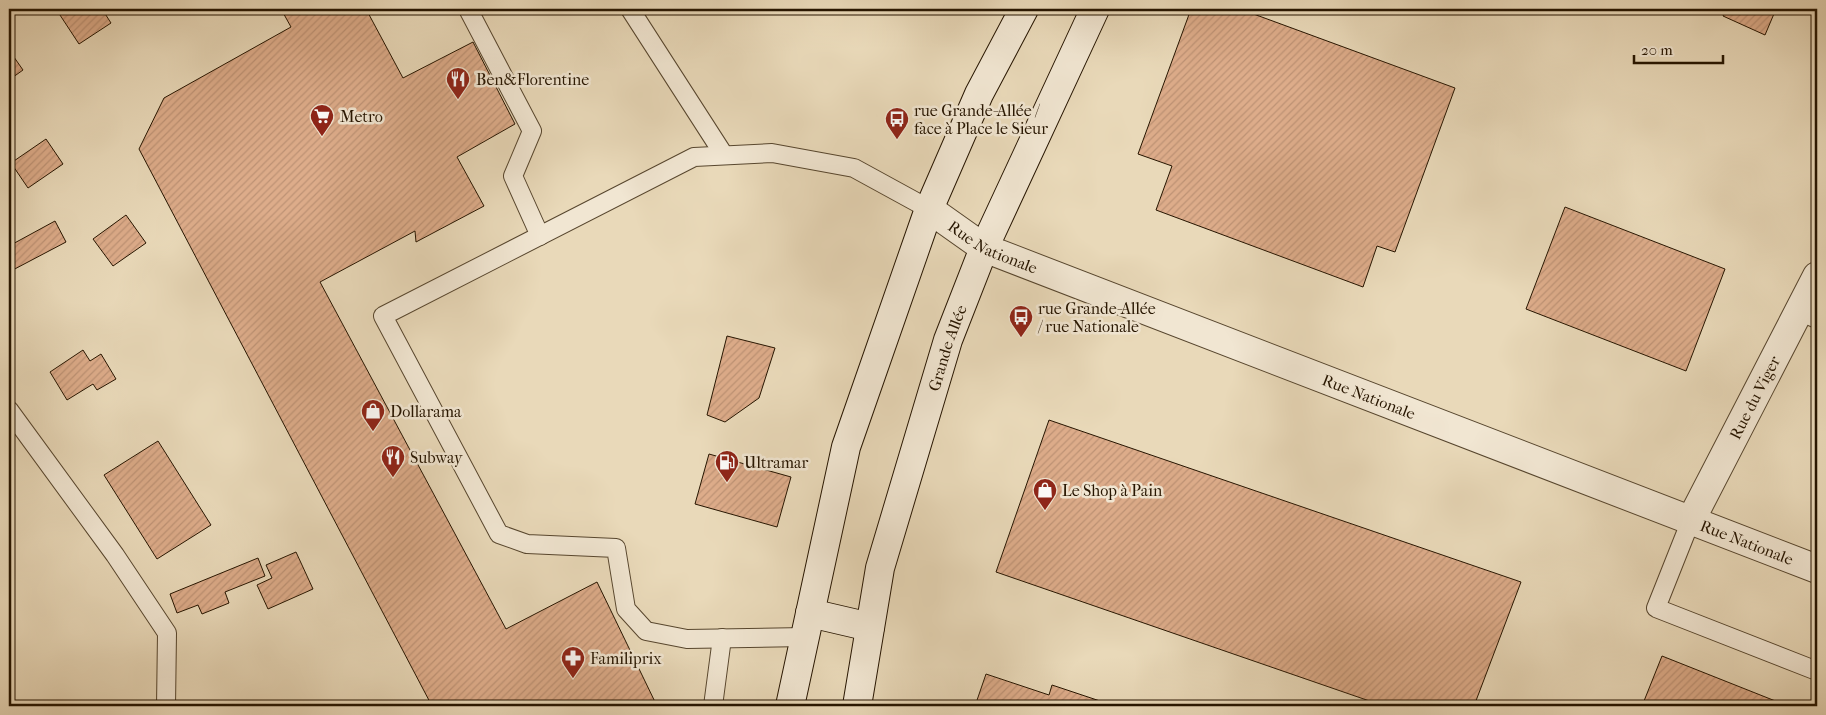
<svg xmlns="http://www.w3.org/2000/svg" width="1826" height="715" font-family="'IM FELL French Canon',serif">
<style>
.building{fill:url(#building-hatch);stroke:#261500}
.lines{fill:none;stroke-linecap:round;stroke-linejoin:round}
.lane-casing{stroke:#57462e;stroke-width:20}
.street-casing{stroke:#57462e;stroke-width:30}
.secondary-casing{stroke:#261500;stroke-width:30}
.lane{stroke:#f1e6d2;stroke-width:18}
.street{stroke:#f1e6d2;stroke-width:28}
.secondary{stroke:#f1e6d2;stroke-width:28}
.labels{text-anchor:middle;stroke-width:5;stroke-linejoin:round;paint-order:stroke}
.poi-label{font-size:16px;fill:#261500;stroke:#f1e6d2;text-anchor:start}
.street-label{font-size:16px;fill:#261500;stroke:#f1e6d2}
</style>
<defs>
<pattern id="building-hatch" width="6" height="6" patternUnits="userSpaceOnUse" patternTransform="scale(1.25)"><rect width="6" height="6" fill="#ddac8a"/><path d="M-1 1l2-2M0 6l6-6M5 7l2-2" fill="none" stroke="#be9375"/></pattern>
</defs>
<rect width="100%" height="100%" fill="#e9d9b9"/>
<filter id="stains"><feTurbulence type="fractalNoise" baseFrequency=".004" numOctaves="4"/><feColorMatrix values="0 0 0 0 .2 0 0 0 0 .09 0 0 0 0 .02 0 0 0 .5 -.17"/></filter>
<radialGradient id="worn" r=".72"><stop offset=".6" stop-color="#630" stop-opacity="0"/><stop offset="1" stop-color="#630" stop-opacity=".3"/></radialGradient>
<!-- building -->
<g class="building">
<polygon points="56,9 102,9 111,23 79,44"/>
<polygon points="281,9 366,9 403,78 473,42 515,124 457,157 484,206 416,242 415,231 320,282 506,629 597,582 657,706 432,706 139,149 164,98 291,27"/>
<polygon points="1191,9 1240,9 1455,88 1395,252 1377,246 1363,287 1156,210 1172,166 1138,154"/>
<polygon points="1726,9 1776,9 1765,35 1723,16"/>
<polygon points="9,50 23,70 9,80"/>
<polygon points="46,139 63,164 28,188 11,163"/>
<polygon points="1565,207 1725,269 1686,371 1526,309"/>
<polygon points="126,215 146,243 113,266 93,239"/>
<polygon points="55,221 66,242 9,272 9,246"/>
<polygon points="727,336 775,348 759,398 725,422 707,415"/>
<polygon points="83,350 90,361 101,354 116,379 97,390 93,384 67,400 50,372"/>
<polygon points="1049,420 1521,582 1474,706 1384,706 996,572"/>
<polygon points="158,441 211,525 157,559 104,475"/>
<polygon points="709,454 791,477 777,527 695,504"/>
<polygon points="296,552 313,589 268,609 257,585 272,578 266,565"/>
<polygon points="258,558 265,576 225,592 229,603 202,614 198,605 177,613 170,594"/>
<polygon points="1662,656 1788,706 1642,706"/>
<polygon points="986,674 1049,695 1052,685 1115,706 975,706"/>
</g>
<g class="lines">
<!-- lane casing -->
<g class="lane-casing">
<g id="lane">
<polyline points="468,9 532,131 513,176 540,236"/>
<polyline points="630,9 724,155"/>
<polyline points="1799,311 1817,319"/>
<polyline points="9,410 115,555 167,633 166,706"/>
<polyline points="1691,520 1656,608 1817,671"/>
<polyline points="805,637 687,639 646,631 626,609 616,548 527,544 499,534 383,316 694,157 772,153 854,168 929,209"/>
<polyline points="713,706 722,638"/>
</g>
</g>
<!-- street casing -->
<g class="street-casing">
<g id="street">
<path id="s1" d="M929,209l55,39 833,321"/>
<path id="s2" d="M1691,520l126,-244"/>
</g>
</g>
<!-- secondary casing -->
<g class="secondary-casing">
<g id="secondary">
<polyline points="810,613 870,627"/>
<polyline points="790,706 846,447 929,209 979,94 1024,9"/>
<path id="s3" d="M857,706l23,-138 68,-228 36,-92 111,-239"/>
</g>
</g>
<!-- lane -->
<use href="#lane" class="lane"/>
<!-- street -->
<use href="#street" class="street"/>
<!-- secondary -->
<use href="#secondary" class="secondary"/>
</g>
<!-- icons -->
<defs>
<g id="restaurant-pin" transform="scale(1.25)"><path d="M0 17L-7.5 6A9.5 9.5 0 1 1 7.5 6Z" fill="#8f2418" stroke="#f1e6d2"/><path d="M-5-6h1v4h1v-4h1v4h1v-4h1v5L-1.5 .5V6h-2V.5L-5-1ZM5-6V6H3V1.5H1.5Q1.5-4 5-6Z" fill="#fff"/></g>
<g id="supermarket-pin" transform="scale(1.25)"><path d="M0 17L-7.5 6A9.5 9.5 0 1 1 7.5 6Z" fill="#8f2418" stroke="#f1e6d2"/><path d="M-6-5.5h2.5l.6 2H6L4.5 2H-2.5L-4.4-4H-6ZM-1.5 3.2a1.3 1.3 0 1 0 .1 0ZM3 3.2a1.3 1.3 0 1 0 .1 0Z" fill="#fff"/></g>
<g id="bus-pin" transform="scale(1.25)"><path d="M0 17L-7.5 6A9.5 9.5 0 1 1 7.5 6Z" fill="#8f2418" stroke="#f1e6d2"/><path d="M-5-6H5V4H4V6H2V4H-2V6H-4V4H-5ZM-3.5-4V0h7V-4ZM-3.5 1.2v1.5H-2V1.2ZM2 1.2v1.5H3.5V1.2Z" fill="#fff"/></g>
<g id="shop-pin" transform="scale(1.25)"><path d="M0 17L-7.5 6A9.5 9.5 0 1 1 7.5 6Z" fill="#8f2418" stroke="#f1e6d2"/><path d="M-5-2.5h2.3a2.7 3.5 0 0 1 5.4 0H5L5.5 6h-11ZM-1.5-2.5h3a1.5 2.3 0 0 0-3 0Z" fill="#fff"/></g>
<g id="fuel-pin" transform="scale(1.25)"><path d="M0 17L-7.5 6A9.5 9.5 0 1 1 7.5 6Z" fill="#8f2418" stroke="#f1e6d2"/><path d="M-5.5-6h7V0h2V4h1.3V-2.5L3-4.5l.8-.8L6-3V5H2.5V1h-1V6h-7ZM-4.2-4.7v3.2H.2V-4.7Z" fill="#fff"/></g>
<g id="pharmacy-pin" transform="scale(1.25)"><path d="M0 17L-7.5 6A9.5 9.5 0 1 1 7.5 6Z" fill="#8f2418" stroke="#f1e6d2"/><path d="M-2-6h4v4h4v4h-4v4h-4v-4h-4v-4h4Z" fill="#fff"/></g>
</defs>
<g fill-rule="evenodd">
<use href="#restaurant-pin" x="458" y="79"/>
<use href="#supermarket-pin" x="322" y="116"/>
<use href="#bus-pin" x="897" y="119"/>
<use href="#bus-pin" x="1021" y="317"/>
<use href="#shop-pin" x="373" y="411"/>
<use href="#restaurant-pin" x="393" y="457"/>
<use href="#fuel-pin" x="727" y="462"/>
<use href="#shop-pin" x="1045" y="490"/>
<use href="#pharmacy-pin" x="573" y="658"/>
</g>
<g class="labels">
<!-- poi labels -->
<g class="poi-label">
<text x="476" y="85">Ben&amp;Florentine</text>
<text x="914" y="116">rue Grande-Allée /<tspan x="914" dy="18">face à Place le Sieur</tspan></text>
<text x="340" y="122">Metro</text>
<text x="1038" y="314">rue Grande-Allée<tspan x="1038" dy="18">/ rue Nationale</tspan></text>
<text x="390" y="417">Dollarama</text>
<text x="410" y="463">Subway</text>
<text x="744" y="468">Ultramar</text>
<text x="1062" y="496">Le Shop à Pain</text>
<text x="590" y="664">Familiprix</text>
</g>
<!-- street labels -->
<g class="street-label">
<text dy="6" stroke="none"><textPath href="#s1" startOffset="75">Rue Nationale</textPath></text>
<text dy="6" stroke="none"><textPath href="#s3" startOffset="370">Grande Allée</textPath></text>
<text dy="6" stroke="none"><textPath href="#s1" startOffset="480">Rue Nationale</textPath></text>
<text dy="6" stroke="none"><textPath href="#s2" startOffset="138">Rue du Viger</textPath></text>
<text dy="6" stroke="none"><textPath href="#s1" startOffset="885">Rue Nationale</textPath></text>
</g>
</g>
<!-- margin -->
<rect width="1826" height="715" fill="none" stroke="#e9d9b9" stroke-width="30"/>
<rect x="10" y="10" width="1806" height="695" fill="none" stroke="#261500" stroke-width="2.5"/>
<rect x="15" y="15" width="1796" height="685" fill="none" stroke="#261500"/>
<!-- scale -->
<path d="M1634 55v8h89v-8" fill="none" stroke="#261500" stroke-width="2.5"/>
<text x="1641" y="55" font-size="15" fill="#261500" stroke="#f1e6d2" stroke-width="4" paint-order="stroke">20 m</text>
<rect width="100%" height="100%" filter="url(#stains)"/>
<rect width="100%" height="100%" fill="url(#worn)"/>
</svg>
